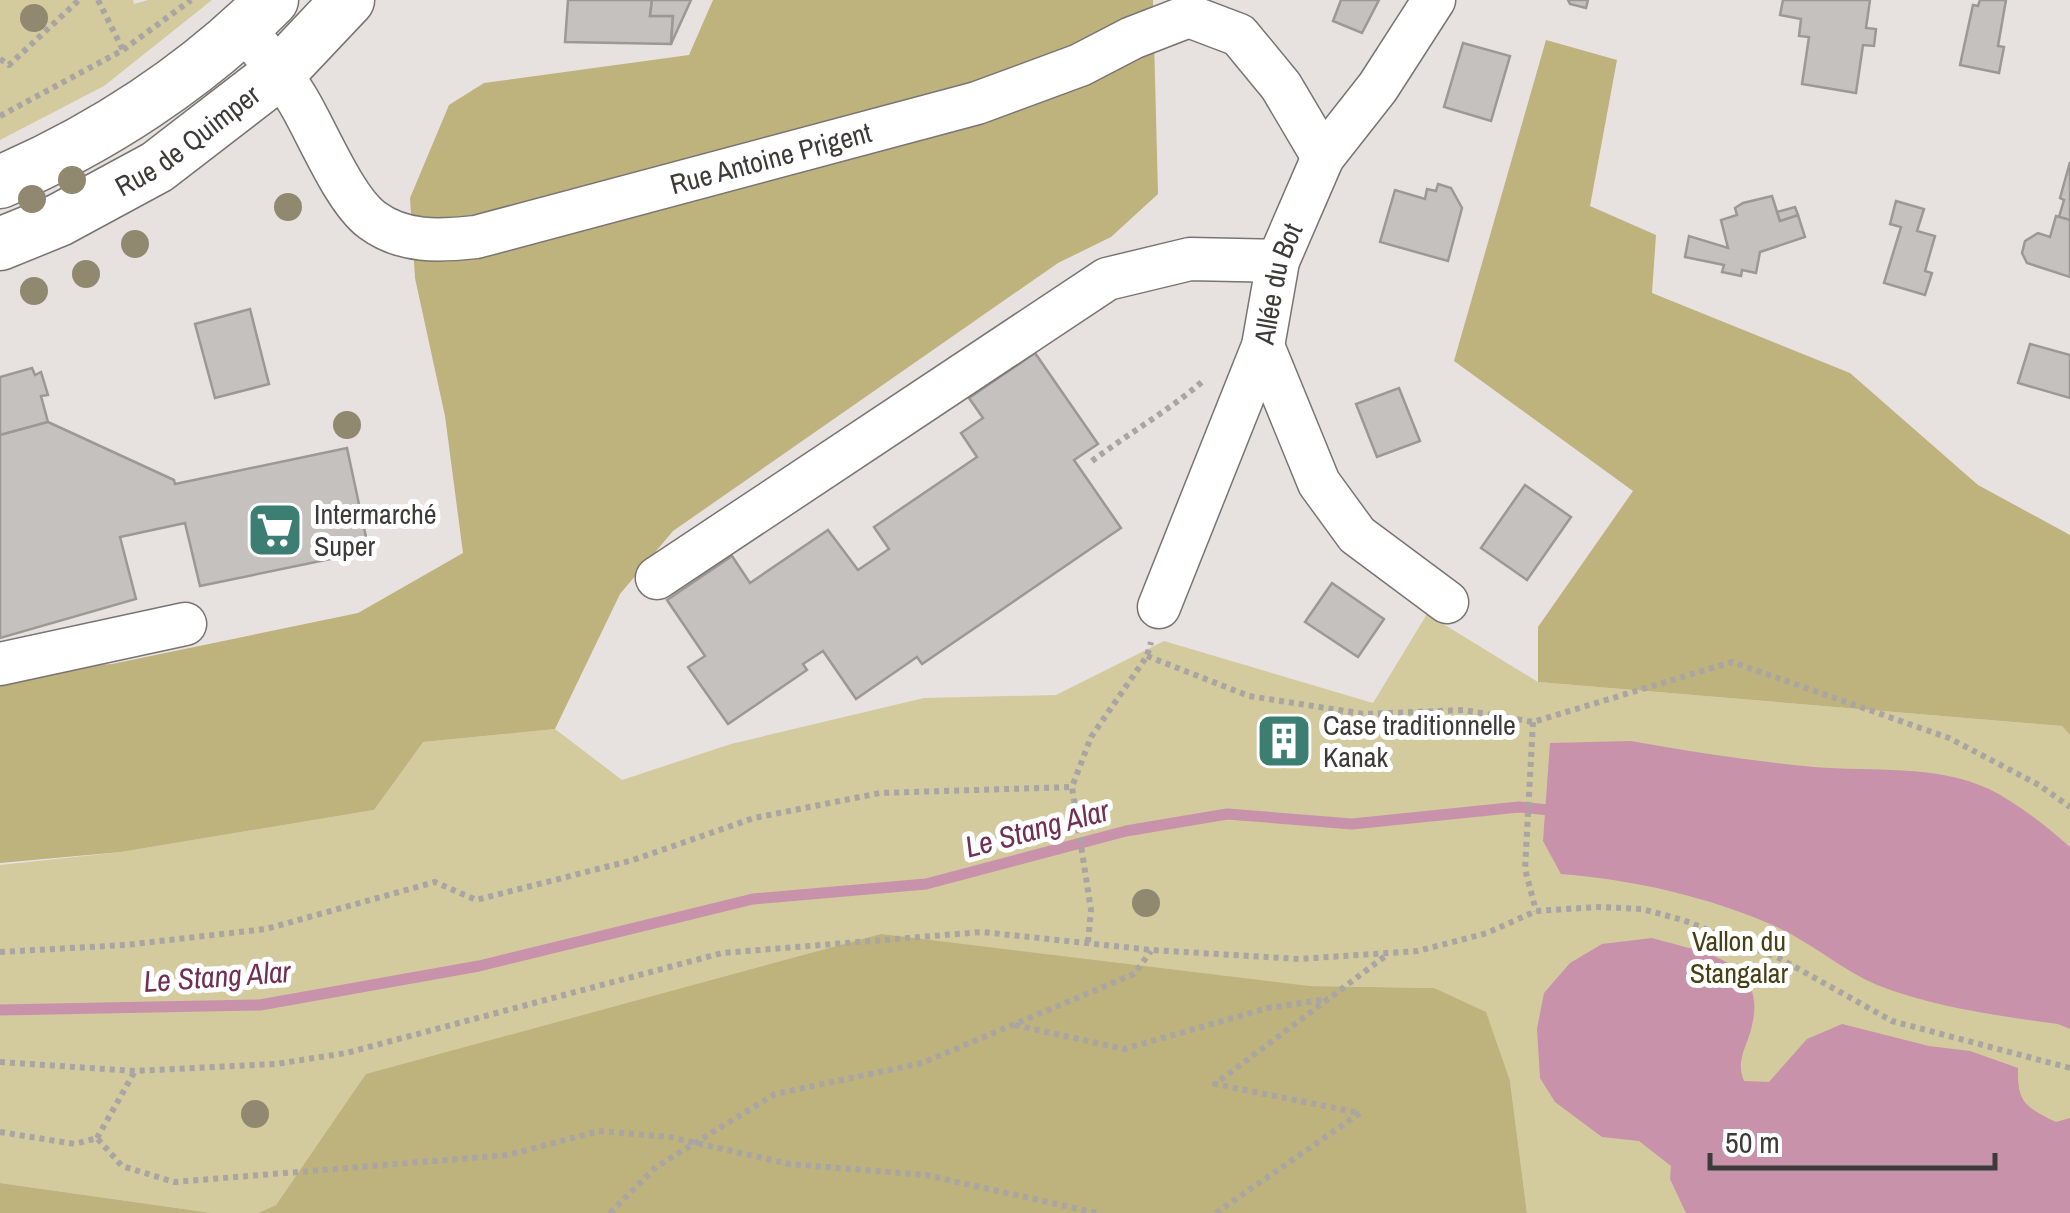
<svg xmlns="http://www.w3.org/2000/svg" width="2070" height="1213" font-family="'Archivo Narrow',sans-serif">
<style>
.green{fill:#d3ca9e}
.forest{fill:#beb27d}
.water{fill:#c892ab}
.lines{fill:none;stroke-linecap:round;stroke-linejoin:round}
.stream{stroke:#c892ab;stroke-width:11}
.building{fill:#c5c1be;stroke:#9c9895;stroke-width:2.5}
.minor-casing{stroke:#797472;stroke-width:45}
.major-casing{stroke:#797472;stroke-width:55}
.path{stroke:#a9a5a3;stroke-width:6;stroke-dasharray:5 5;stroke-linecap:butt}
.minor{stroke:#fff;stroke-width:42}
.major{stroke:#fff;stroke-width:52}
.tree{fill:#908970}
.labels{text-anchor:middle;stroke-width:10;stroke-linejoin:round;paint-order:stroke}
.street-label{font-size:28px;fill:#3d3b3a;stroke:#fff}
.poi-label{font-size:28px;fill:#3d3b3a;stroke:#fff;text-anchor:start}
.park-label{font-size:28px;fill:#484015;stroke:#fff}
.water-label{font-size:30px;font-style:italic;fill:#712f52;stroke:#fff}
</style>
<rect width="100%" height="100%" fill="#e7e2e0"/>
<!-- green -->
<g class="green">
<polygon points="0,0 133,0 134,4 148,0 212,0 104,86 0,140"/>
<polygon points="1427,614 1538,682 2062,726 2070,735 2070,1213 1527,1213 1510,1081 1434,988 1309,986 367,1074 276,1205 258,1213 212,1213 0,1183 0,865 121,852 374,810 422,742 555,729 622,780 731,744 924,698 1056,695 1164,641 1373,703"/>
</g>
<!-- forest -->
<g class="forest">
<polygon points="713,0 1153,0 1158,194 1111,237 1058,263 673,531 620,594 555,729 423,742 374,810 121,852 0,863 0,673 17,669 112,664 358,613 463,553 445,416 415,278 410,198 449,105 484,83 689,55"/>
<polygon points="1546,40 1617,60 1590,206 1656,235 1652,293 1850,373 1978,485 2070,535 2070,735 2062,726 1538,682 1538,627 1633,491 1454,361"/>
<polygon points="881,934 1309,986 1434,988 1486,1012 1510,1081 1527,1213 258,1213 276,1205 366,1074"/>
<polygon points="0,1183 212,1213 0,1213"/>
</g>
<!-- water -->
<g class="water">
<path d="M1631,741c61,11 121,20 183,26 57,5 121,-3 175,22 28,14 57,37 81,58v182l-12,-5c-59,-8 -125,-17 -181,-39 -35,-15 -65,-42 -100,-58 -67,-30 -142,-47 -216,-53l-18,-33 7,-98z"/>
<path d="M1652,938c55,16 122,22 97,98 -6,17 -12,28 -5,45l25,1 38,-43 35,-15 87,22 41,5 48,17c-1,35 8,39 38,54l14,-4v95h-384l-16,-34 1,-13 -32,-25 -37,-4 -47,-35 -15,-24 -3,-49 7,-36 26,-30 32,-19z"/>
</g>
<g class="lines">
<!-- stream -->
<polyline class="stream" points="0,1010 260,1005 479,966 753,899 926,884 1126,831 1227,814 1352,824 1519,807 1559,811"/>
</g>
<!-- building -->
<g class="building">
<polygon points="568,0 652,0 650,16 673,16 671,44 565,42"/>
<polygon points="652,0 691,0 671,44 673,16 650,16"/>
<polygon points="1341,0 1379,0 1362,33 1333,21"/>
<polygon points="1568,0 1588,0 1586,8 1570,4"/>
<polygon points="1783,0 1870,0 1866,28 1876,29 1874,46 1863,45 1856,93 1802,84 1809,37 1799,36 1801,19 1780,15"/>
<polygon points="1980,0 2006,0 1998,46 2004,47 1999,73 1960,65 1973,5 1978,6"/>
<polygon points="1463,43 1510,56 1491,121 1444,107"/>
<polygon points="2070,162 2070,220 2059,217 2064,200 2060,198"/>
<polygon points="1438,184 1451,188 1462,208 1448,261 1380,242 1395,190 1425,199 1427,189 1436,191"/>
<polygon points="1772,196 1780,221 1798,215 1805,237 1760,252 1756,273 1742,270 1741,276 1722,272 1724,265 1685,257 1689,236 1728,248 1721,220 1737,215 1735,208 1743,203"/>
<polygon points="1896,201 1924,209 1917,231 1935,236 1925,271 1932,273 1925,295 1884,283 1901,227 1890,224"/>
<polygon points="1795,207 1798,215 1780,221 1777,212"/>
<polygon points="2056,216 2070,220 2070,277 2027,263 2022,253 2025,241 2038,233 2050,237"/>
<polygon points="250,309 269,384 215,398 195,324"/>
<polygon points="2030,344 2070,355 2070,398 2018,383"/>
<polygon points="1035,353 1098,444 1074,460 1121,528 922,664 917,657 856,699 823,651 803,664 807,670 728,724 688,667 705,656 667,600 732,556 750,583 828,530 858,570 889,549 874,527 977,457 961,433 983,418 969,398"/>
<polygon points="32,368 35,375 41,372 48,395 41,396 48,422 0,435 0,377"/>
<polygon points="1399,388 1420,441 1377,457 1356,404"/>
<polygon points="48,422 174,480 175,484 347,448 369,551 200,586 185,523 120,537 136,599 0,638 0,435"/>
<polygon points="1525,485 1571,517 1527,580 1481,548"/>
<polygon points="1332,583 1384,619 1358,657 1305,622"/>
<circle cx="1284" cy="747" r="20"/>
</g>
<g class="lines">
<!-- minor casing -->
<g class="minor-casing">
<g id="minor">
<path id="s1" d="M244,28c19,24 40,48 55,74 19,32 45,97 73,118 31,23 67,21 104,17l501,-134 103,-38 52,-27 57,-22 50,19 42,51 42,71"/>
<polyline points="1263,346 1319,483 1357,535 1447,602"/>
<polyline points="657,578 1107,279 1190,259 1278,261"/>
<path id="s2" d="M1159,607l104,-261 15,-85 45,-104 55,-70 56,-87"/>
<polyline points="0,664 185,624"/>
</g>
</g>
<!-- major casing -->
<g class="major-casing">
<g id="major">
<path d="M0,182c99,-42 196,-105 272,-182"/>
<path id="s3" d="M0,244l59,-24 98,-53 122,-94 69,-73"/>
</g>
</g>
<!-- path -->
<g class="path">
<polyline points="98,0 123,50"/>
<polyline points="0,59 9,65 79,0"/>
<polyline points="0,116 123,50 191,0"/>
<path d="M1092,461c37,-28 78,-51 112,-81"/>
<polyline points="1147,656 1249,696 1364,714 1464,710 1533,722 1732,662 1949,738 2039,785 2070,807"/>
<polyline points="1533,722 1525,869 1536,911"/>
<polyline points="1088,942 1091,910 1072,787 1091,737 1147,656 1151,642"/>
<polyline points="0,952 125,945 266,929 435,882 476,900 633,860 754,818 880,793 1072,787"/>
<polyline points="1015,1025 1124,1049 1268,1008 1328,999"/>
<polyline points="0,1062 135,1071 276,1064 346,1053 722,953 982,932 1152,950 1299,959 1418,951 1487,933 1536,911 1598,907 1642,909 1683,920 1779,958 1892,1021 2070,1068"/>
<polyline points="0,1132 75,1144 97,1138 122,1166 174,1182 508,1155 599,1131 670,1137 789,1164 926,1175 1097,1213"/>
<polyline points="97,1138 135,1071"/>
<polyline points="610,1213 656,1167 775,1094 922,1063 1134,974 1151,951"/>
<polyline points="1216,1213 1360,1113 1215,1084 1388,954"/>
</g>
<!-- minor -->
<use href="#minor" class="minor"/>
<!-- major -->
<use href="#major" class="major"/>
</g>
<!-- trees -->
<g class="tree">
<circle cx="34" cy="18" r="14"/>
<circle cx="72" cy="180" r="14"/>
<circle cx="32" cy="199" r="14"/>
<circle cx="288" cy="207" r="14"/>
<circle cx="135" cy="244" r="14"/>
<circle cx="86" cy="274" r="14"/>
<circle cx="34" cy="291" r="14"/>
<circle cx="347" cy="425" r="14"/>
<circle cx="1146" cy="903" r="14"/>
<circle cx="255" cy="1114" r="14"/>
</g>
<!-- icons -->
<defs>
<g id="supermarket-square" transform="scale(2.875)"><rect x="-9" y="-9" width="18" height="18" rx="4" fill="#3c7f72" stroke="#fff"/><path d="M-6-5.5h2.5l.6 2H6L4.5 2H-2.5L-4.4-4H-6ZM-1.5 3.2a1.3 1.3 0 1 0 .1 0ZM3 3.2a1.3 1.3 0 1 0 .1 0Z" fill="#fff"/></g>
<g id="building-square" transform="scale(2.875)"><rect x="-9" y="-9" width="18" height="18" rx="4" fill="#3c7f72" stroke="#fff"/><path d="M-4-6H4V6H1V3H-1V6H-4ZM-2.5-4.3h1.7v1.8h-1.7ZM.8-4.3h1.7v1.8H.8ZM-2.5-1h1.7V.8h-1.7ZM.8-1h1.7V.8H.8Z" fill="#fff"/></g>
</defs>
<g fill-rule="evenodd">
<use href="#supermarket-square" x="275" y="530"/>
<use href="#building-square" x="1284" y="741"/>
</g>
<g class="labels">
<!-- street labels -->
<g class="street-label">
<text dy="10" stroke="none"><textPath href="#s3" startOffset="215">Rue de Quimper</textPath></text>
<text dy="10" stroke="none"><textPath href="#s1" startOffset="645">Rue Antoine Prigent</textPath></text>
<text dy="10" stroke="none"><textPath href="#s2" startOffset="345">Allée du Bot</textPath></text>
</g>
<!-- poi labels -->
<g class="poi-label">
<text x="314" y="524">Intermarché<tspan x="314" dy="32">Super</tspan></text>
<text x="1323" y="735">Case traditionnelle<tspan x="1323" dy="32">Kanak</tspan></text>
</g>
<!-- park labels -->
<g class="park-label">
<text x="1739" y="951">Vallon du<tspan x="1739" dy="32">Stangalar</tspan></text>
</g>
<!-- water labels -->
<g class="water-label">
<text transform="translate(1037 829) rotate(-15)" y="10">Le Stang Alar</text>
<text transform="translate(217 977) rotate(-4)" y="10">Le Stang Alar</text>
</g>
</g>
<!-- scale -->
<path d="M1710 1153v15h285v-15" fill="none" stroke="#3d3b3a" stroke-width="5"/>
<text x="1725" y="1153" font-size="30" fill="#3d3b3a" stroke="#ffffff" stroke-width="8" paint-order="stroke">50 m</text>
</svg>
